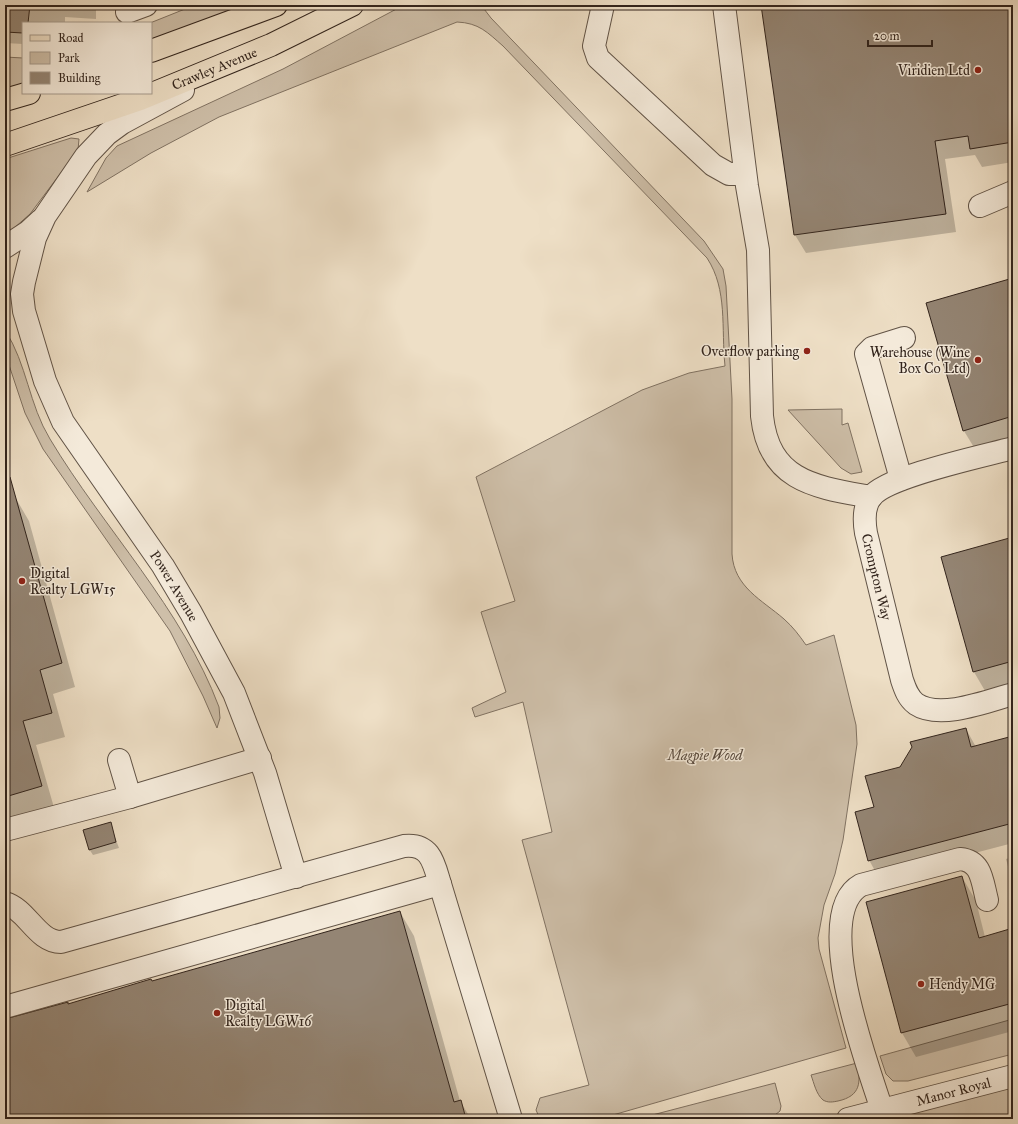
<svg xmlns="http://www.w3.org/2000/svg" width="1018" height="1124" font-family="'IM FELL Great Primer',serif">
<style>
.green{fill:#cebfa9;stroke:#807262}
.shadow{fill:#0003}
.building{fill:#948574;stroke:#32241c}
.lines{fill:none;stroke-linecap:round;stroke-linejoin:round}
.minor-casing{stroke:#615346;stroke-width:24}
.major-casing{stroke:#32241c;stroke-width:24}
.minor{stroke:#f4eada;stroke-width:22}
.major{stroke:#eedfc6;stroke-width:22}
.poi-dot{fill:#8f2418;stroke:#f4eada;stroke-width:1.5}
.labels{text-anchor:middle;stroke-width:3;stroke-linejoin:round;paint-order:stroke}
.street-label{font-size:14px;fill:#32241c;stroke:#f4eada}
.poi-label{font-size:14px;fill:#32241c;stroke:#f4eada;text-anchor:end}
.park-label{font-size:14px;font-style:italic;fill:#594b3f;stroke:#f4eada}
</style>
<rect width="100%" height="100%" fill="#eedfc6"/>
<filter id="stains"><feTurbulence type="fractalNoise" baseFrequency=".005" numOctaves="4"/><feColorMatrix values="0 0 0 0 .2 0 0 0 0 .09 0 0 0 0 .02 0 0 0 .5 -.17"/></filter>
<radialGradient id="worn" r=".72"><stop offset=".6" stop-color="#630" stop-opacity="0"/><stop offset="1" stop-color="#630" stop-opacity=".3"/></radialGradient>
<!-- green -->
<g class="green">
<polygon points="195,5 245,5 151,42 150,23"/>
<path d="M404,5h77l10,13 213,223 19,28 3,17 6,113v155c2,33 30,46 52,65 9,8 15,16 22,26l28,-10 22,90 1,19 -14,96 -8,34 -11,31 -6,33 1,11 27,99 -247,71h-59l-4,-9 4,-12 49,-13 -67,-245 30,-8 -29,-130 -48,15 -3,-9 34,-16 -25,-80 34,-11 -39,-124 166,-87 47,-17 36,-7c-4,-38 3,-76 -18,-108l-204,-212c-16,-14 -24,-23 -46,-24l-238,95 -68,36 -64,39 19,-34 11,-12 166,-77z"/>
<polygon points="5,57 23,58 23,87 5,93"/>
<polygon points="71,138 79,139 78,150 30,214 5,236 5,159"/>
<path d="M5,330c22,34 24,75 45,109 54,90 132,169 169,268l1,11 -3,10 -14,-32 -33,-65 -127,-182 -18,-36 -20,-60z"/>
<polygon points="842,409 842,425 848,423 862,472 851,474 841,468 788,410"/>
<polygon points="1013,1019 1013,1053 1009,1055 908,1081 893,1081 886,1074 880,1056"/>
<path d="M857,1063c4,19 4,33 -19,38 -5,1 -10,2 -15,-1 -7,-6 -9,-17 -12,-25z"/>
<polygon points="775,1083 781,1106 780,1111 770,1119 637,1119"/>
<polygon points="1013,1085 1013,1119 884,1119"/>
</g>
<!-- shadow -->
<g class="shadow">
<polygon points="5,5 128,5 128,8 96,6 96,19 65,17 65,23 23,23 23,44 5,43"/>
<polygon points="762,5 1013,5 1013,162 982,167 975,155 945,159 956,232 806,253 795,235"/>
<polygon points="1013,279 1013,444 978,454 964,431"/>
<polygon points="15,497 29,521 75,687 53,694 65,737 36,745 55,811 5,825 5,500"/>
<polygon points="1013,538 1013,689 988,696 974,672 943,557"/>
<polygon points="966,729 976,747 1013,737 1013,843 879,878 869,860 875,808 900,767"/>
<polygon points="110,824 119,848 93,855 89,849"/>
<polygon points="1013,857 1013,885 1006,859"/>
<polygon points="962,877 976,901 985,937 1013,947 1013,1031 916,1057 902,1033 867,903"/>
<polygon points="400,912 414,936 460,1101 471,1119 5,1119 5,1023"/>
</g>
<!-- building -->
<g class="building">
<polygon points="5,5 30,5 28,23 23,23 23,33 5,32"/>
<polygon points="761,5 1013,5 1013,142 970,149 968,136 935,141 946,214 794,235"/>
<polygon points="1013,278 1013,416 963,431 926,303"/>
<polygon points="5,477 10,477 62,663 40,670 52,713 23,721 42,786 5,797"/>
<polygon points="1013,537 1013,661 973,672 941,557"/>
<polygon points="966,728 971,747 1013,736 1013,823 868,861 855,812 874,807 865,776 900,767 912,747 910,742"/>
<polygon points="111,822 116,842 89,850 83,830"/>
<polygon points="962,876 979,938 1013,928 1013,1003 901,1033 866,902"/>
<polygon points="400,911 454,1102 461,1100 466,1119 5,1119 5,1019 68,1002 68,1004 151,979 152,981"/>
</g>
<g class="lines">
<!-- minor casing -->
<g class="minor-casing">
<g id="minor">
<polyline points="603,5 594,46 598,58 713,165 729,174 745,174"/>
<path d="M724,5l23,181 11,64 4,166c7,66 54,71 109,81"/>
<polyline points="127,12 146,5"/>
<path id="s1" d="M183,90l-61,33 -15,11 -21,22 -41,60 -10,22 -11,44 -2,12 2,17 21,70 18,41 100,144 28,47 43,80 31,80 31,104"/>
<polyline points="980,206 1013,192"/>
<polyline points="5,247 28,232 41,220"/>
<path id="s2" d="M1013,448c-29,8 -126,28 -142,49 -8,10 -7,24 -5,36l36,147c3,9 6,18 14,24 24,16 72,-3 97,-10"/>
<polyline points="901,479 866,354 872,348 904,338"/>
<polyline points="119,760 130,797"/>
<polyline points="5,830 130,797 260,758"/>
<path d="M5,903c22,6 32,39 56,39l343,-96c27,-3 30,18 36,38"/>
<polyline points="5,1007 440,884 511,1119"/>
<path d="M882,1110c-14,-44 -72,-197 -21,-225l99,-26c22,2 22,22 27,41"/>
<path id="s3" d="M848,1119l165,-43"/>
</g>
</g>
<!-- major casing -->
<g class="major-casing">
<g id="major">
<polyline points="151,51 276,5"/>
<polyline points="5,100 29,93"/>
<path id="s4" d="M5,145l135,-46 131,-54 81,-40"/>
</g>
</g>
<!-- minor -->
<use href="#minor" class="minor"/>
<!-- major -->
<use href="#major" class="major"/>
</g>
<!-- markers -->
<g class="poi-dot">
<circle cx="978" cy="70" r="4"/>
<circle cx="807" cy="351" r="4"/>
<circle cx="978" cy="360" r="4"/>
<circle cx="22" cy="581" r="4"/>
<circle cx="921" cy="984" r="4"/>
<circle cx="217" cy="1013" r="4"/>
</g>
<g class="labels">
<!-- street labels -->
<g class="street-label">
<text dy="5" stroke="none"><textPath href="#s4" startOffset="223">Crawley Avenue</textPath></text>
<text dy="5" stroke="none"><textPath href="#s2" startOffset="234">Crompton Way</textPath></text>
<text dy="5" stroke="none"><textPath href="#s1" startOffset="606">Power Avenue</textPath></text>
<text dy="5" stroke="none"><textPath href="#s3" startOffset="109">Manor Royal</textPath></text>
</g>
<!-- poi labels -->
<g class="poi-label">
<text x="970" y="75">Viridien Ltd</text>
<text x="799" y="356">Overflow parking</text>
<text x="970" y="357">Warehouse (Wine<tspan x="970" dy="16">Box Co Ltd)</tspan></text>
<text x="30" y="578" text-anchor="start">Digital<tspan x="30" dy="16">Realty LGW15</tspan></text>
<text x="929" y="989" text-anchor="start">Hendy MG</text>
<text x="225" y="1010" text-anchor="start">Digital<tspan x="225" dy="16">Realty LGW16</tspan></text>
</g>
<!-- park labels -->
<g class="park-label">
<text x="705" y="760">Magpie Wood</text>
</g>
</g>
<!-- margin -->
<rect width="1018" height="1124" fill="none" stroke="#eedfc6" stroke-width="20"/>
<rect x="6" y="6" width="1006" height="1112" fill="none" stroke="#32241c" stroke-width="2"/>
<rect x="10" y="10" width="998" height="1104" fill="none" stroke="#32241c"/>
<!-- legend -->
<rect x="22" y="22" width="130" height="72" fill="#f4eada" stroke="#a69b8e"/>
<rect x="30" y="35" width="20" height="6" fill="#eedfc6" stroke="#a69b8e"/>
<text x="58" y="42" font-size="12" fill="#32241c">Road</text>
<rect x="30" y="52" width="20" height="12" fill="#cebfa9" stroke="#a69b8e"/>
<text x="58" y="62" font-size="12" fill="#32241c">Park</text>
<rect x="30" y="72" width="20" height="12" fill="#948574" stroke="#a69b8e"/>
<text x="58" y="82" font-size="12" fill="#32241c">Building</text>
<!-- scale -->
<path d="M868 40v6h64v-6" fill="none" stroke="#32241c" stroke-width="2"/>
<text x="874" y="40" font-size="12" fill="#32241c" stroke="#f4eada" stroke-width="3" paint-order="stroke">20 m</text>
<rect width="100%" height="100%" filter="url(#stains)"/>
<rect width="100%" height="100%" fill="url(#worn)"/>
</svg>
